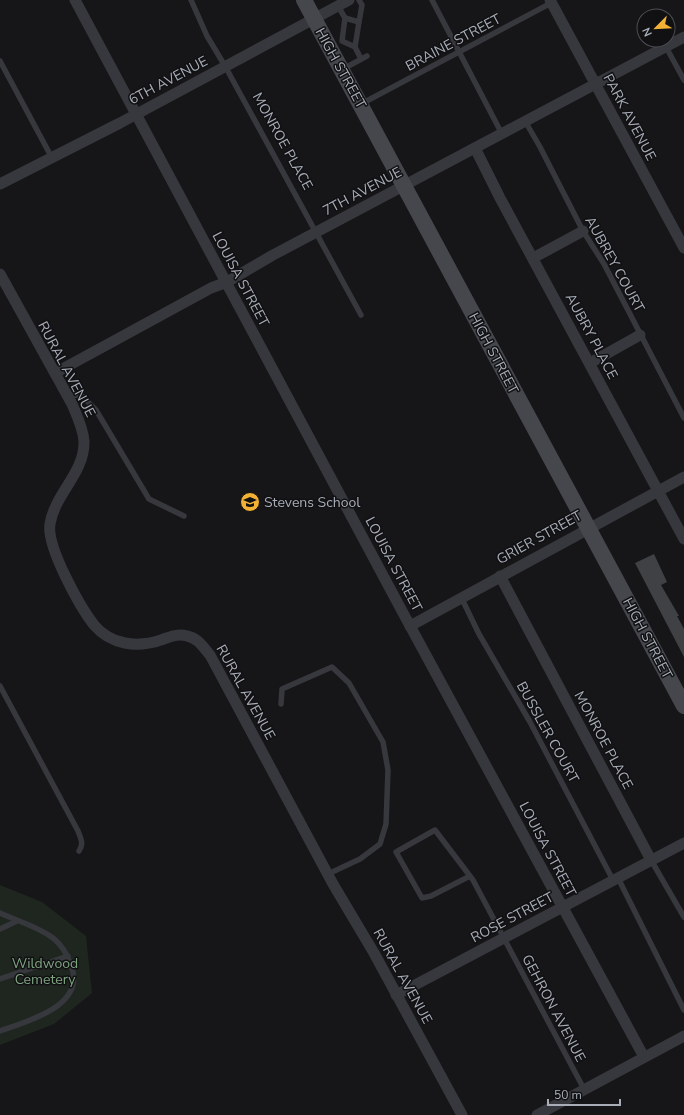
<svg xmlns="http://www.w3.org/2000/svg" width="684" height="1115" font-family="'Nunito Sans',sans-serif">
<style>
.green{fill:#1e261f}
.building{fill:#404145}
.lines{fill:none;stroke-linecap:round;stroke-linejoin:round}
.lane{stroke:#37383d;stroke-width:5.5}
.street{stroke:#37383d;stroke-width:11}
.secondary{stroke:#45474d;stroke-width:16}
.labels{text-anchor:middle;stroke-width:3;stroke-linejoin:round;paint-order:stroke}
.street-label{font-size:14px;fill:#a8adb8;stroke:#111113}
.poi-label{font-size:14px;fill:#a8adb8;stroke:#111113;text-anchor:start}
.park-label{font-size:14px;fill:#7fa381;stroke:#111113}
</style>
<rect width="100%" height="100%" fill="#161618"/>
<!-- green -->
<polygon class="green" points="0,885 42,902 86,936 92,993 54,1024 0,1045"/>
<!-- building -->
<polygon class="building" points="654,554 667,582 661,585 679,616 677,616 684,629 684,657 635,563"/>
<g class="lines">
<!-- lane -->
<g class="lane">
<polyline points="191,0 207,36 225,66 361,315"/>
<polyline points="359,0 362,5 359,22"/>
<polyline points="432,0 502,134"/>
<polyline points="338,6 345,18"/>
<polyline points="355,47 359,22 345,18 342,41 355,47 361,59"/>
<polyline points="666,47 684,80"/>
<polyline points="0,61 52,158"/>
<polyline points="343,69 367,56"/>
<polyline points="361,104 553,2"/>
<polyline points="525,121 540,147 583,231 604,264 684,418"/>
<polyline points="67,394 82,396 96,410 149,499 184,516"/>
<polyline points="461,597 479,634 530,722 613,880"/>
<path d="M0,686l78,145c3,8 6,13 1,20"/>
<polyline points="281,704 282,689 332,667 349,683 383,742 388,770 386,824 380,844 360,859 328,874"/>
<polyline points="651,860 684,917"/>
<polyline points="470,876 431,896 422,898 396,852 435,830 473,880 584,1089"/>
<polyline points="618,878 684,1010"/>
<path d="M0,913c17,8 37,13 53,25 9,7 14,16 18,27 16,41 -43,56 -71,66"/>
<polyline points="0,929 17,921"/>
<polyline points="0,979 68,956"/>
</g>
<!-- street -->
<g class="street">
<polyline points="75,0 402,611 644,1057"/>
<polyline points="550,0 684,248"/>
<polyline points="475,148 500,198 684,539"/>
<polyline points="0,184 120,123 349,0"/>
<polyline points="533,258 583,231"/>
<path d="M0,274l72,130c5,12 11,24 12,37 1,32 -29,52 -34,83 -4,22 30,83 44,101 17,20 43,23 67,15 8,-3 17,-7 26,-4 11,2 16,11 23,19l123,229 41,69 88,162"/>
<polyline points="590,363 640,335"/>
<polyline points="55,373 211,288 227,282 273,255 684,37"/>
<polyline points="500,576 651,860"/>
<polyline points="410,626 684,477"/>
<polyline points="396,995 684,843"/>
<polyline points="537,1115 684,1036"/>
</g>
<!-- secondary -->
<polyline class="secondary" points="304,0 684,706"/>
</g>
<!-- icons -->
<defs>
<g id="school-disc" transform="scale(1)"><circle r="9.5" fill="#f2b134" stroke="#111113"/><path d="M0-5L7-2L0 1L-7-2ZM-4 1L0 2.5L4 1V4Q0 6-4 4Z" fill="#111"/></g>
</defs>
<g fill-rule="evenodd">
<use href="#school-disc" x="250" y="502"/>
</g>
<g class="labels">
<!-- street labels -->
<g class="street-label">
<text transform="translate(453 42) rotate(-28)" y="5">BRAINE STREET</text>
<text transform="translate(341 68) rotate(61)" y="5">HIGH STREET</text>
<text transform="translate(168 80) rotate(-28)" y="5">6TH AVENUE</text>
<text transform="translate(630 117) rotate(62)" y="5">PARK AVENUE</text>
<text transform="translate(283 141) rotate(61)" y="5">MONROE PLACE</text>
<text transform="translate(362 191) rotate(-28)" y="5">7TH AVENUE</text>
<text transform="translate(615 264) rotate(61)" y="5">AUBREY COURT</text>
<text transform="translate(241 279) rotate(62)" y="5">LOUISA STREET</text>
<text transform="translate(592 336) rotate(62)" y="5">AUBRY PLACE</text>
<text transform="translate(494 353) rotate(62)" y="5">HIGH STREET</text>
<text transform="translate(67 369) rotate(62)" y="5">RURAL AVENUE</text>
<text transform="translate(539 537) rotate(-29)" y="5">GRIER STREET</text>
<text transform="translate(394 564) rotate(62)" y="5">LOUISA STREET</text>
<text transform="translate(648 638) rotate(62)" y="5">HIGH STREET</text>
<text transform="translate(246 692) rotate(61)" y="5">RURAL AVENUE</text>
<text transform="translate(548 732) rotate(61)" y="5">BUSSLER COURT</text>
<text transform="translate(604 740) rotate(62)" y="5">MONROE PLACE</text>
<text transform="translate(548 849) rotate(62)" y="5">LOUISA STREET</text>
<text transform="translate(512 917) rotate(-28)" y="5">ROSE STREET</text>
<text transform="translate(403 976) rotate(61)" y="5">RURAL AVENUE</text>
<text transform="translate(554 1008) rotate(62)" y="5">GEHRON AVENUE</text>
</g>
<!-- poi labels -->
<g class="poi-label">
<text x="264" y="507">Stevens School</text>
</g>
<!-- park labels -->
<g class="park-label">
<text x="45" y="968">Wildwood<tspan x="45" dy="16">Cemetery</tspan></text>
</g>
</g>
<!-- north arrow -->
<g transform="translate(656 28) rotate(246)"><circle r="19" fill="#111113" stroke="#4d4f55"/>
<path d="M0-3L7 15L0 10L-7 15Z" fill="#f2b134"/>
<text y="-6" font-size="11" font-weight="bold" text-anchor="middle" fill="#a8adb8">N</text>
</g>
<!-- scale -->
<path d="M548 1099v6h72v-6" fill="none" stroke="#a8adb8" stroke-width="2"/>
<text x="554" y="1099" font-size="12" fill="#a8adb8" stroke="#111113" stroke-width="3" paint-order="stroke">50 m</text>
</svg>
